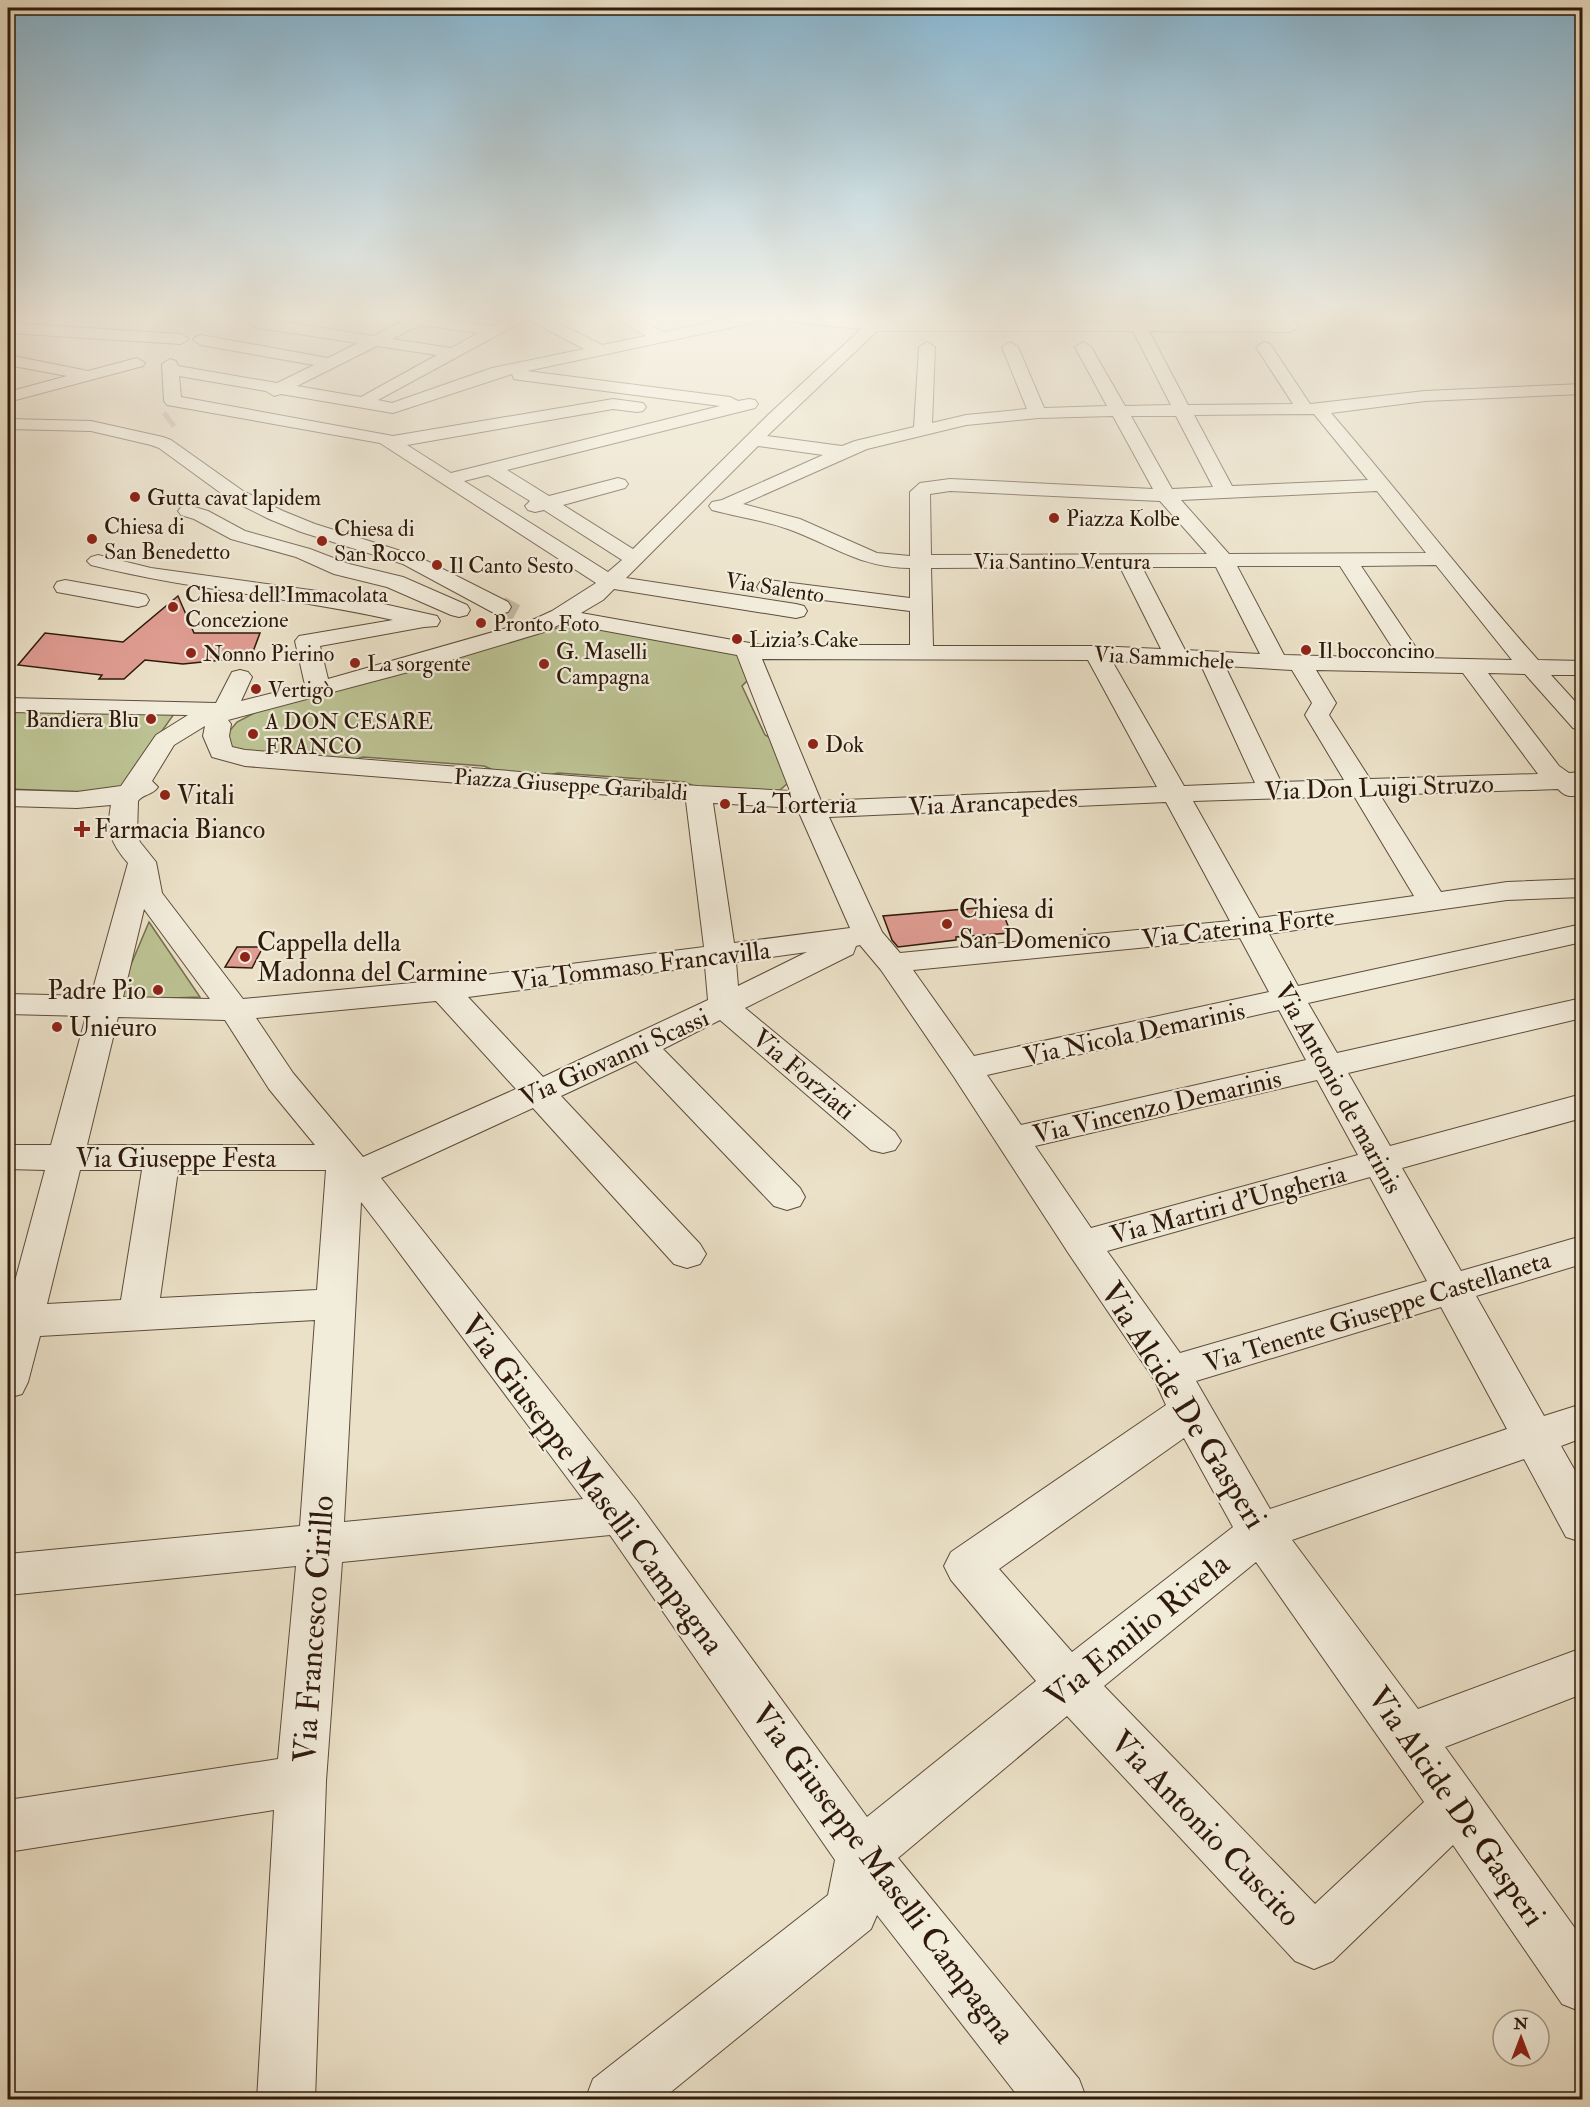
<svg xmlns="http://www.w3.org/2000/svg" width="1590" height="2107" font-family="'IM FELL Double Pica',serif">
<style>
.green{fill:#bcc293;stroke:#756e4e;stroke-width:1.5}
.building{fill:#df9c92;stroke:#2e1a0a;stroke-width:1.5}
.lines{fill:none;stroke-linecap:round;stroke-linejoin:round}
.minor-tunnel-far1{stroke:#c5b9a2;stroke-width:17;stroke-dasharray:17 9;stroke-linecap:butt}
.minor-tunnel{stroke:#c5b9a2;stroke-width:22;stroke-dasharray:22 11;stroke-linecap:butt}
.minor-casing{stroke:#5d4c3a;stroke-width:2}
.minor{fill:#f2ecdb;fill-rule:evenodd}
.poi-dot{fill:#8f2418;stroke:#f2ecdb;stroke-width:2}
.labels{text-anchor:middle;stroke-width:4.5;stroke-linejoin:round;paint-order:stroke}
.far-poi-label{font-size:22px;fill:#2e1a0a;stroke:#f2ecdb;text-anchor:start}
.far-street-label{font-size:22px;fill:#2e1a0a;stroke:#f2ecdb}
.street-label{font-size:26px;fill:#2e1a0a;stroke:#f2ecdb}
.poi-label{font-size:26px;fill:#2e1a0a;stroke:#f2ecdb;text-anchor:start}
.near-street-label{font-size:32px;fill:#2e1a0a;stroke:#f2ecdb}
</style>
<rect width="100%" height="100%" fill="#ebe1c8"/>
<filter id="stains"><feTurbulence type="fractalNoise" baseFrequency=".00333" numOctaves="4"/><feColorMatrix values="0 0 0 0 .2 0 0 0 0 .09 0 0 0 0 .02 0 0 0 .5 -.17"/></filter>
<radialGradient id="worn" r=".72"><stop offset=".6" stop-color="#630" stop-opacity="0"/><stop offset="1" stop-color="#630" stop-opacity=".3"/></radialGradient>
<!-- green -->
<g class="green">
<path d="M590,626l147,28 12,25 -7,7 23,49 10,5 14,42 -9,8 -10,3 -72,-5 -13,-6 -127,-9c-21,6 -54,3 -74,-7l-121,-9 -10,3 -124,-10 -2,-16 10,-12 23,-12 275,-80z"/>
<polygon points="8,710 174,714 118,793 8,789"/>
<polygon points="149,922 200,997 116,1000"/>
</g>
<!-- building -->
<g class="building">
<polygon points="178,596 194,633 260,633 251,657 183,664 145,660 124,679 99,679 102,675 18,665 45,633 123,642"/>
<polygon points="1000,906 1011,933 956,937 956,940 898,947 892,940 883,916"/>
<polygon points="237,947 263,947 252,968 225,967"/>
</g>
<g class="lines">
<!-- minor-tunnel-far1 -->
<polyline class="minor-tunnel-far1" points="167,421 171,418"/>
<!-- minor-tunnel -->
<polyline class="minor-tunnel" points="500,607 515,615"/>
<!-- minor casing -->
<g class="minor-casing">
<g id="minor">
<path d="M397,316h37l-1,2 59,8 18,-10h34l58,29 44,-9 -36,-20h20l34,16 76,-16h30l-8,5 -235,50 203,26 8,4 11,-2 6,1 3,4 -3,4 -248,62 42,26 69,-18 7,2 3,4 -3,4 -62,17 70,44 135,-134 93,-86 -79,-8 -8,-5h50l46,5 5,-5h17l-5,5 241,1 -3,-6h16l3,6h134l-5,-6h16l9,11 -8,5 -141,-1 39,74 105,-1 -37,-57 8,-5 6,2 40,60 115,-13 157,-7v10l-157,7 -94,12c70,81 135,166 207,247l44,1v14h-31l31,34v22l-9,-3 -48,-54 -37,-1 71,93 10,7 13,-1 -1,23c-10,2 -16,2 -23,-6l-178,6 61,97 66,-10 75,-3v18l-75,3 -238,34 29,52 284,-62v18l-274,61 29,50 245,-55v20l-234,55 42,73 192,-52v24l-180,50 59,103 121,-35v28l-106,32 68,120 38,-12v34l-21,8 21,37v59l-16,-5 -42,-78 -232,81 126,169 164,-61v46l-137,53 137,191v74l-20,-8 -109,-159 -120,116 -19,8 -19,-8 -228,-245 -169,142 181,221 8,21h-66l-144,-185 -6,14 -210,171h-76l8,-21 235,-184 7,-35 -225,-325 -268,27 -16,219 -11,319h-58l17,-290 -266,42v-52l270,-41 18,-193 -288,29v-41l292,-28 15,-206 -275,16 -12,46 -6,12 -14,4v-91l37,-137 -37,-1v-24h43l35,-129 -78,-2v-20l83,2 37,-133c-17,-19 -22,-33 -17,-58l-34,3 -69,-2v-16l69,2 44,-6 35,-51 32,-20 -180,-3v-14l208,5 16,-31 8,-2 8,2 4,5 -11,24 64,-16 -10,-44 4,-5 94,-16c-100,-23 -203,-30 -302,-55l-4,-4 4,-4 7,-2 53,13 188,26 98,22 3,5 -3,5 -13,1 -104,19 8,33 200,-57 24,-11 44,-28 -216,-140 -207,-37 -6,-1 -3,-4 -2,-37 8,-5 6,2 2,5 99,17 37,-18 -113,-20 -8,-5 2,-3 6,-2 127,23 30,-15 -100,-15 -8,-5 8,-5 115,18 28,-14 -3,-1zM527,319l57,30 -92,19 -100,35 -14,-3zM420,325l58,8 -27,15 -59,-9zM877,331h256l38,74 -46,1 -34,-59 -8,-5 -8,5 32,59 -63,2 -26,-61 -8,-5 -8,5 25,62 -61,6 -34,8 3,-76 -8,-5 -8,5 -5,80 -59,14 -13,5 -75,-10zM377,346l60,9 -76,42 -64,-11zM512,374l2,5 6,1 200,26 -269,67 -44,-28 206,-36 24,3 6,-1 3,-4 -3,-4 -30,-4 -220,37 -212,-39 -2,-21 87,15 8,5 7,-2 112,19zM1314,414l54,66 -136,6 -38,-71zM1113,416l40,73 -203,-10 -30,4 -10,9v64l-33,-3 -77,-34 -57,-15 124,-55 99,-24 72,-7zM1131,416h45l37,71 -41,2zM758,446l65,9 -101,45 -10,2 -3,4 3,4c26,7 51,10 76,19 44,16 73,39 122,39v30l-142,-18 -8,2 -3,5 3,5 150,19v34h-149l-180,-32 22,-13 11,-11 182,29 8,-2 3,-5 -3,-5 -8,-2 -170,-26zM488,475l42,26 -5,5 3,4 7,2 9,-2 78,50 -14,12 -144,-91zM950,491l210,10 47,53 -276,1 -1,-61zM1377,491l49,62 -197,1 -48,-54zM1436,565l76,95 -89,-2 -62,-92zM1237,566h103l59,92 -115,-3zM1120,567l41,82 -65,-3h-163l-2,-78zM1142,567h74l44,87 -75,-4zM563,623l174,32 53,136 -92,-5 -453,-36 -13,-3 -3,-11 2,-12 -3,-4 203,-54 113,-34zM762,659l326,1 69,127 -336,14zM1112,661l89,4 54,118 -71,3zM1225,666l67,4 20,33 -7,12 39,65 -63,2zM1316,670l147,3 75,101 -168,5 -41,-64 7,-12zM205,726l-2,10 9,21 33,9 441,35 18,146 -250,32 -211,20 -81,-106 -6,-31 -16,-20 -3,-7 1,-34c5,-7 15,-6 20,-14l-6,-6 22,-36zM1354,796l60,100 -155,22 -66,-117zM1166,802l64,119 -330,32 -18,-21 -53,-115zM713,803l84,5 53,120 -116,15zM144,909l66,90 -87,-2zM1240,938l29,54 -295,64 -61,-86zM860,945l21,25 73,107 115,177 86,127 11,24 -215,147 -7,14 7,14 85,101 -169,136 -230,-316 -256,-323 152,-70 141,156 13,4 13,-4 6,-10 -6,-10 -139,-148 75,-35 138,145 13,4 13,-4 5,-9 -5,-9 -137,-139 57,-29 151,130 12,3 12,-3 6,-9 -6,-9 -150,-124 108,-54 3,-8zM807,952l-69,34 -2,-24zM705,966l3,34 -165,77 -75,-80zM436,1001l80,88 -153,68 -70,-84 -37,-55zM1279,1010l27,50 -285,65 -34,-50zM118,1017l107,3 44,69 46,56h-228zM1317,1080l41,75 -267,73 -56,-82zM80,1170h62l-21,130 -74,4zM178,1170h148l-9,120 -157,8zM1370,1177l57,104 -247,72 -73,-102zM361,1202l20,26 202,271 -239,23zM1441,1307l66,122 -237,80 -74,-128zM1184,1438l49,89 -161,125 -73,-83zM1256,1562l168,240 -109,102 -211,-218z"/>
<polygon points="8,323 181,334 189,339 181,344 8,333"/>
<polygon points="8,355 88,371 137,358 145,363 143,366 8,402 8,392 67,376 8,365"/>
<polygon points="8,419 91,421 163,437 171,440 243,491 283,511 315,524 417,556 508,602 511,607 508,612 500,614 492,612 403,564 301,532 269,519 229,499 159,448 151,445 91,431 8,429"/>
<polygon points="188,505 208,511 245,531 310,549 349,564 403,577 467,605 470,610 467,615 459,617 451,615 387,587 334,574 296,557 231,539 194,519 181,515 178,511 181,507"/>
<polygon points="65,580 138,593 146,595 149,600 146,605 138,607 57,592 54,587 57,582"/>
</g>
</g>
<!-- minor -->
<use href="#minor" class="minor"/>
</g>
<!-- sky -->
<linearGradient id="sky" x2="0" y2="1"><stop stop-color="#88b8d4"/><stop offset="0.52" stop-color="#f6f2e6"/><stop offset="1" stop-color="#f6f2e6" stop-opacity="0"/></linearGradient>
<rect width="1590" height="611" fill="url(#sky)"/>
<!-- markers -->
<g class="poi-dot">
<circle cx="135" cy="497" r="6"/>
<circle cx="1054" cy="518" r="6"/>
<circle cx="92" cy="539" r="6"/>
<circle cx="322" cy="541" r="6"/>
<circle cx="437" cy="565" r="6"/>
<circle cx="173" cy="607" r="6"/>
<circle cx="481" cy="623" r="6"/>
<circle cx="737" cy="639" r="6"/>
<circle cx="1306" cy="650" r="6"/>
<circle cx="191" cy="653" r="6"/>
<circle cx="355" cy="663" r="6"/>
<circle cx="544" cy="664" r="6"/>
<circle cx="256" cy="689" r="6"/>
<circle cx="151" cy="719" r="6"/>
<circle cx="253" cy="734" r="6"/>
<circle cx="813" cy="744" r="6"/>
<circle cx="165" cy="795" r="6"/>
<circle cx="725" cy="804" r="6"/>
<path d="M79 820h6v6h6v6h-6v6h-6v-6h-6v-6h6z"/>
<circle cx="947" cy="924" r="6"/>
<circle cx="245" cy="957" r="6"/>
<circle cx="158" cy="990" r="6"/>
<circle cx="57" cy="1027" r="6"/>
</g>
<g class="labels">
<!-- far-poi labels -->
<g class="far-poi-label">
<text x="147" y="505">Gutta cavat lapidem</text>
<text x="1066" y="526">Piazza Kolbe</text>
<text x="104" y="534">Chiesa di<tspan x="104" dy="25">San Benedetto</tspan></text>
<text x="334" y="536">Chiesa di<tspan x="334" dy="25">San Rocco</tspan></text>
<text x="449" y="573">Il Canto Sesto</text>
<text x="185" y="602">Chiesa dell'Immacolata<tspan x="185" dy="25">Concezione</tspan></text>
<text x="493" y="631">Pronto Foto</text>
<text x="749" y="647">Lizia's Cake</text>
<text x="1318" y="658">Il bocconcino</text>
<text x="556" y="659">G. Maselli<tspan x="556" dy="25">Campagna</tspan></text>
<text x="203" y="661">Nonno Pierino</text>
<text x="367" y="671">La sorgente</text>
<text x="268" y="697">Vertigò</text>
<text x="139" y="727" text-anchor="end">Bandiera Blu</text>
<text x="265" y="729">A DON CESARE<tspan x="265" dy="25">FRANCO</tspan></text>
<text x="825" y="752">Dok</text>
</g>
<!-- far-street labels -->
<g class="far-street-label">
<text x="1062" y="569">Via Santino Ventura</text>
<text transform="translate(775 587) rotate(9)" y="8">Via Salento</text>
<text transform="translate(1164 657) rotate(3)" y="8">Via Sammichele</text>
<text transform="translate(571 784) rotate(4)" y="8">Piazza Giuseppe Garibaldi</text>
</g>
<!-- street labels -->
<g class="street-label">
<text transform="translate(1379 787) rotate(-2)" y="9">Via Don Luigi Struzo</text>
<text transform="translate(993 802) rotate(-3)" y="9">Via Arancapedes</text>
<text transform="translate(1238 927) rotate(-7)" y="9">Via Caterina Forte</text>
<text transform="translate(641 965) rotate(-7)" y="9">Via Tommaso Francavilla</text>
<text transform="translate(1134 1033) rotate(-12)" y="9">Via Nicola Demarinis</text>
<text transform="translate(614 1057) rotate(-24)" y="9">Via Giovanni Scassi</text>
<text transform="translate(804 1074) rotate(40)" y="9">Via Forziati</text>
<text transform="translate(1339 1088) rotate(61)" y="9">Via Antonio de marinis</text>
<text transform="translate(1157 1106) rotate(-13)" y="9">Via Vincenzo Demarinis</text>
<text x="176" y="1167">Via Giuseppe Festa</text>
<text transform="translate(1228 1204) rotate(-15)" y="9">Via Martiri d'Ungheria</text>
<text transform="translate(1377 1311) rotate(-17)" y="9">Via Tenente Giuseppe Castellaneta</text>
</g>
<!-- poi labels -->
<g class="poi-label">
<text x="177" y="804">Vitali</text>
<text x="737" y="813">La Torteria</text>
<text x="94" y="838">Farmacia Bianco</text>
<text x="959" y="918">Chiesa di<tspan x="959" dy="30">San Domenico</tspan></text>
<text x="257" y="951">Cappella della<tspan x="257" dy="30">Madonna del Carmine</tspan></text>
<text x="146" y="999" text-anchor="end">Padre Pio</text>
<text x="69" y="1036">Unieuro</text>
</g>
<!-- near-street labels -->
<g class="near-street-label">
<text transform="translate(1184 1405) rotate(58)" y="11">Via Alcide De Gasperi</text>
<text transform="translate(593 1484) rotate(53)" y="11">Via Giuseppe Maselli Campagna</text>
<text transform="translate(313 1629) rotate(-86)" y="11">Via Francesco Cirillo</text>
<text transform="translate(1137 1630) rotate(-39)" y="11">Via Emilio Rivela</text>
<text transform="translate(1457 1806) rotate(55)" y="11">Via Alcide De Gasperi</text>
<text transform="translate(1206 1828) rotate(46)" y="11">Via Antonio Cuscito</text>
<text transform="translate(884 1873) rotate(53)" y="11">Via Giuseppe Maselli Campagna</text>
</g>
</g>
<!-- margin -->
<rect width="1590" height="2107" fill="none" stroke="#ebe1c8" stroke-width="30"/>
<rect x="9" y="9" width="1572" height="2089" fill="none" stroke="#2e1a0a" stroke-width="3"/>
<rect x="15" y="15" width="1560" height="2077" fill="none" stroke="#2e1a0a" stroke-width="1.5"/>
<!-- north arrow -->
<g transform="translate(1521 2038)"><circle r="28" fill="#f2ecdb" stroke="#a49887" stroke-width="1.5"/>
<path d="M0-4.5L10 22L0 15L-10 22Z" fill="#8f2418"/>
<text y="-9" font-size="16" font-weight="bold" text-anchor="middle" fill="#2e1a0a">N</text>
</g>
<rect width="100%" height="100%" filter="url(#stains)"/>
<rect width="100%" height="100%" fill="url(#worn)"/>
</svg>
